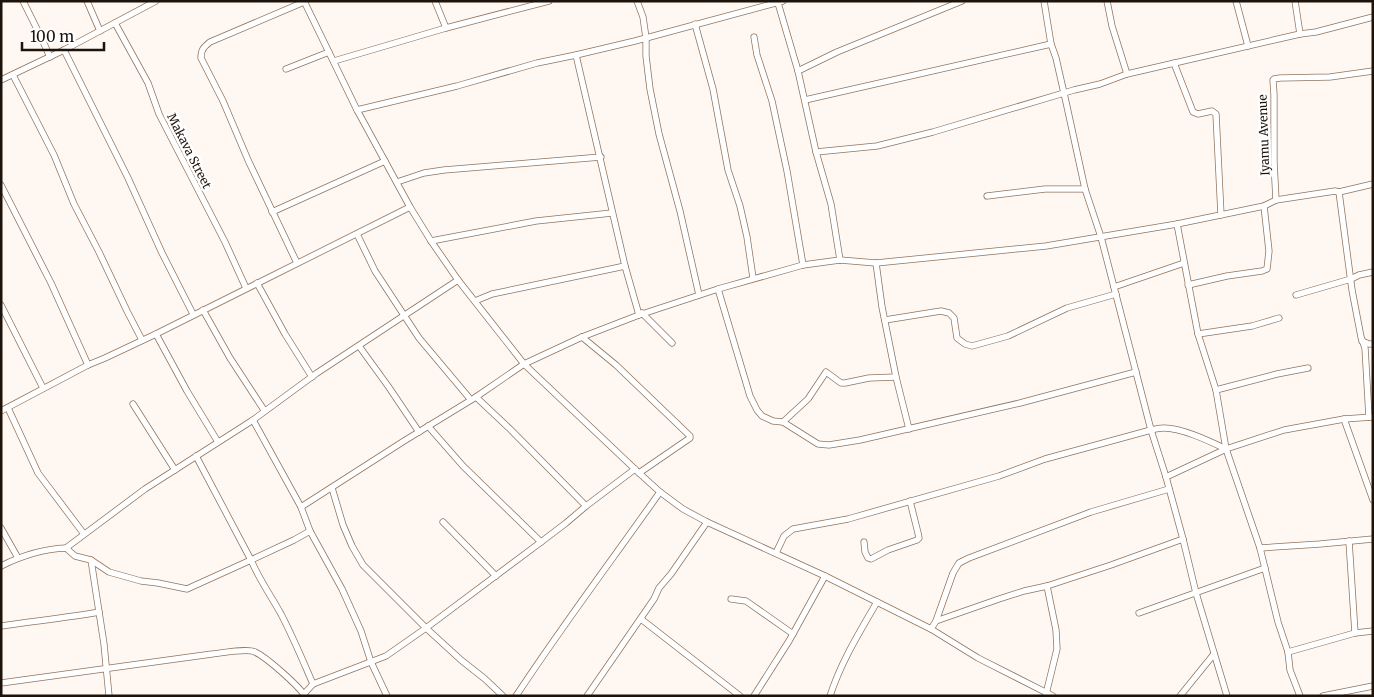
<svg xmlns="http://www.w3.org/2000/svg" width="1374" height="697" font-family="Merriweather,serif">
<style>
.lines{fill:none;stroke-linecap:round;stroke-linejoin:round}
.minor-casing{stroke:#91745e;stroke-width:7}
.minor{stroke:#fff;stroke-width:5.5}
.labels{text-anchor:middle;stroke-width:5;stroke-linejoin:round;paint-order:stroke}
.street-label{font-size:12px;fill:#1e130b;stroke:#fff}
</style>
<rect width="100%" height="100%" fill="#fef7f2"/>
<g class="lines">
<!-- minor casing -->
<g class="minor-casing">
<g id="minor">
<polyline points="23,1 41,37 50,57"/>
<polyline points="87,1 100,31"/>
<polyline points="304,1 357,110 410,207 431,241 458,280 524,364 639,473 660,492 683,509 707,522 825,576 931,629 978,658 1053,696"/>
<polyline points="435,1 446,28"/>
<polyline points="637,1 643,17 646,38 646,56 650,89 659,134 680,211 699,295"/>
<polyline points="1044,1 1051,44 1056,58 1066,102 1085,189 1101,237 1151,430 1166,477 1183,539 1196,593 1227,696"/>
<polyline points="1107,1 1112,26 1127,74"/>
<polyline points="1236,1 1248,46"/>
<polyline points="1295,1 1300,34"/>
<polyline points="778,3 798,71 816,152 831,204 840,260"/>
<polyline points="115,23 148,83 159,114 225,242 246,288"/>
<polyline points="695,24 713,89 728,170 740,206 747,237 753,278"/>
<polyline points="754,37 757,55 772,101 787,171 803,265"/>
<polyline points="64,50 128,178 162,253 193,314"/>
<polyline points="576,55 625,266 639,315"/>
<polyline points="334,61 446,28 549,1"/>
<polyline points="1174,63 1193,112 1198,114 1212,111 1216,114 1221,215"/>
<polyline points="286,69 329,52"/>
<polyline points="798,71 837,52 962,1"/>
<polyline points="13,75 54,155 74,204 99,252 127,311 142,340"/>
<polyline points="1,80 64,50 156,1"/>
<polyline points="805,100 1051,44"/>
<polyline points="357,110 457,86 537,63 576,55 635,41 783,1"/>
<polyline points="816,152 877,146 933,132 1074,90 1100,84 1127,74 1300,34 1316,32 1373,17"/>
<polyline points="397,182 424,173 444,170 601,157"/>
<polyline points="1,185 51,283 88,365"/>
<polyline points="1339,192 1352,290 1361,337 1365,348 1369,417"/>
<polyline points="987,196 1045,189 1085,189"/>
<polyline points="1276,200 1274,162 1274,95 1273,80 1274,79 1280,78 1330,77 1373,71"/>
<polyline points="272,212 385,161"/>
<polyline points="1177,224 1198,334 1216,390 1226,449 1260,548 1278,622 1288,652 1290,670 1300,696"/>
<polyline points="357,234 375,271 419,338 471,400"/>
<polyline points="431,241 536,221 612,213"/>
<path d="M297,263l-49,-103 -25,-59 -22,-43c0,-9 3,-11 9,-16l94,-40"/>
<polyline points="876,263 882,307 896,377 909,429"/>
<polyline points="257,283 285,334 312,377"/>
<polyline points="1188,285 1227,276 1262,271 1267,269 1269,251 1264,206"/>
<polyline points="1114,287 1184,263"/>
<polyline points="718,289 750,396 757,410 762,416 773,421 783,422 818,444 829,445 860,440 1020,403 1136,372"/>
<polyline points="1296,295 1351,279 1359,275 1373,272"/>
<polyline points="475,301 492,294 625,266"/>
<polyline points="1,305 43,388"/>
<polyline points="203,310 230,358 264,410"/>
<polyline points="642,313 672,343"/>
<polyline points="885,320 941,311 949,313 954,318 957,338 965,344 972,346 1008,336 1067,308 1116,294"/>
<polyline points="156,334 187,391 218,442"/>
<polyline points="1198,334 1252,326 1279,318"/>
<polyline points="582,337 616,365 690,436 690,438 639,473"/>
<polyline points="1362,341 1369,344 1373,344"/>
<polyline points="359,346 388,386 419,432"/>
<polyline points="1216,390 1277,374 1308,368"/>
<polyline points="476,397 511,430 586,506"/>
<polyline points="133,404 175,470"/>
<polyline points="8,408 38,473 84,534"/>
<polyline points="1,411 88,365 105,358 156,334 410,207"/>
<polyline points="1372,417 1344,419 1373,500"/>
<polyline points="253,420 301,507 310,531 342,589 361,631 371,662 387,696"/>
<polyline points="783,422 808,399 826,372 841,383 845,383 869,378 896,377"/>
<polyline points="428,426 463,466 541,542"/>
<polyline points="1166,477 1226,449 1284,430 1344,419"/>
<polyline points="332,488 343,525 352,546 363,565 426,628 461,660 485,679 503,696"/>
<polyline points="301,507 404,441 476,397 524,364 582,337 639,315 718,289 803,265 840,260 876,263 1046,246 1177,224 1264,206 1276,200 1335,191 1339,192 1373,184"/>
<polyline points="443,522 496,576"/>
<polyline points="1,528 18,558"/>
<path d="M310,531l-16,9 -43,20c8,19 20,36 30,54 12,23 22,47 32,70"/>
<polyline points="1349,541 1355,633"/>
<polyline points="864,542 865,552 868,558 871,559 888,550 917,540 919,538 918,533 910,501"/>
<polyline points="66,548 145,489 253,420 317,373 458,280"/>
<polyline points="1260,548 1320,544 1373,539"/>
<path d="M776,553l8,-17 9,-7 55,-10 151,-43 46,-17 106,-29c4,-1 9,-2 13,-2 18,0 45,13 62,21"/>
<polyline points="91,560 104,644 109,696"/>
<path d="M1,566c22,-11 41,-17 65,-18l9,8 16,4 18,12 32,9 17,2 29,6 64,-29 -55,-104"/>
<polyline points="731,599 746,601 793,634"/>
<polyline points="1139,613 1265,568"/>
<polyline points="641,619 740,696"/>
<polyline points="936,621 999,599 1024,591 1047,586 1111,565 1183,539"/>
<path d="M1,626c33,-5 65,-8 98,-14"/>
<polyline points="931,629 936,621 953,573 959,563 969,558 1091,512 1169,489"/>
<polyline points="1288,652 1355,633 1373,631"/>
<path d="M1,683l211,-29c10,-1 35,-6 43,-2 11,5 43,33 50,44"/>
<polyline points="304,694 313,684 386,656 426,628 541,542 566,523 586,506 635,469"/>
<polyline points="1046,694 1057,649 1056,630 1047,586"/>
<path d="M516,696c46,-70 96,-136 144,-204"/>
<polyline points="587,696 654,599 659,588 671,574 707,522"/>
<polyline points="754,696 789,641 825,576"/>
<path d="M830,696c11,-34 29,-63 47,-94"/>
<polyline points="1180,696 1214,654"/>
<polyline points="1323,696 1373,686"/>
</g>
</g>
<!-- minor -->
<use href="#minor" class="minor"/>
</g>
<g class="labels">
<!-- street labels -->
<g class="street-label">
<text transform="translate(1264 135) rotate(-92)" y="4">Iyamu Avenue</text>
<text transform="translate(189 151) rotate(63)" y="4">Makava Street</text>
</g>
</g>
<!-- border -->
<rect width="1374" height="697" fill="none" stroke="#1e130b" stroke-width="5"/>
<!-- scale -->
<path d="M22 42v8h82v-8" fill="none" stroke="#1e130b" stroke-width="2.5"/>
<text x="30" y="42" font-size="15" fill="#1e130b" stroke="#ffffff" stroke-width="4" paint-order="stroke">100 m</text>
</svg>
